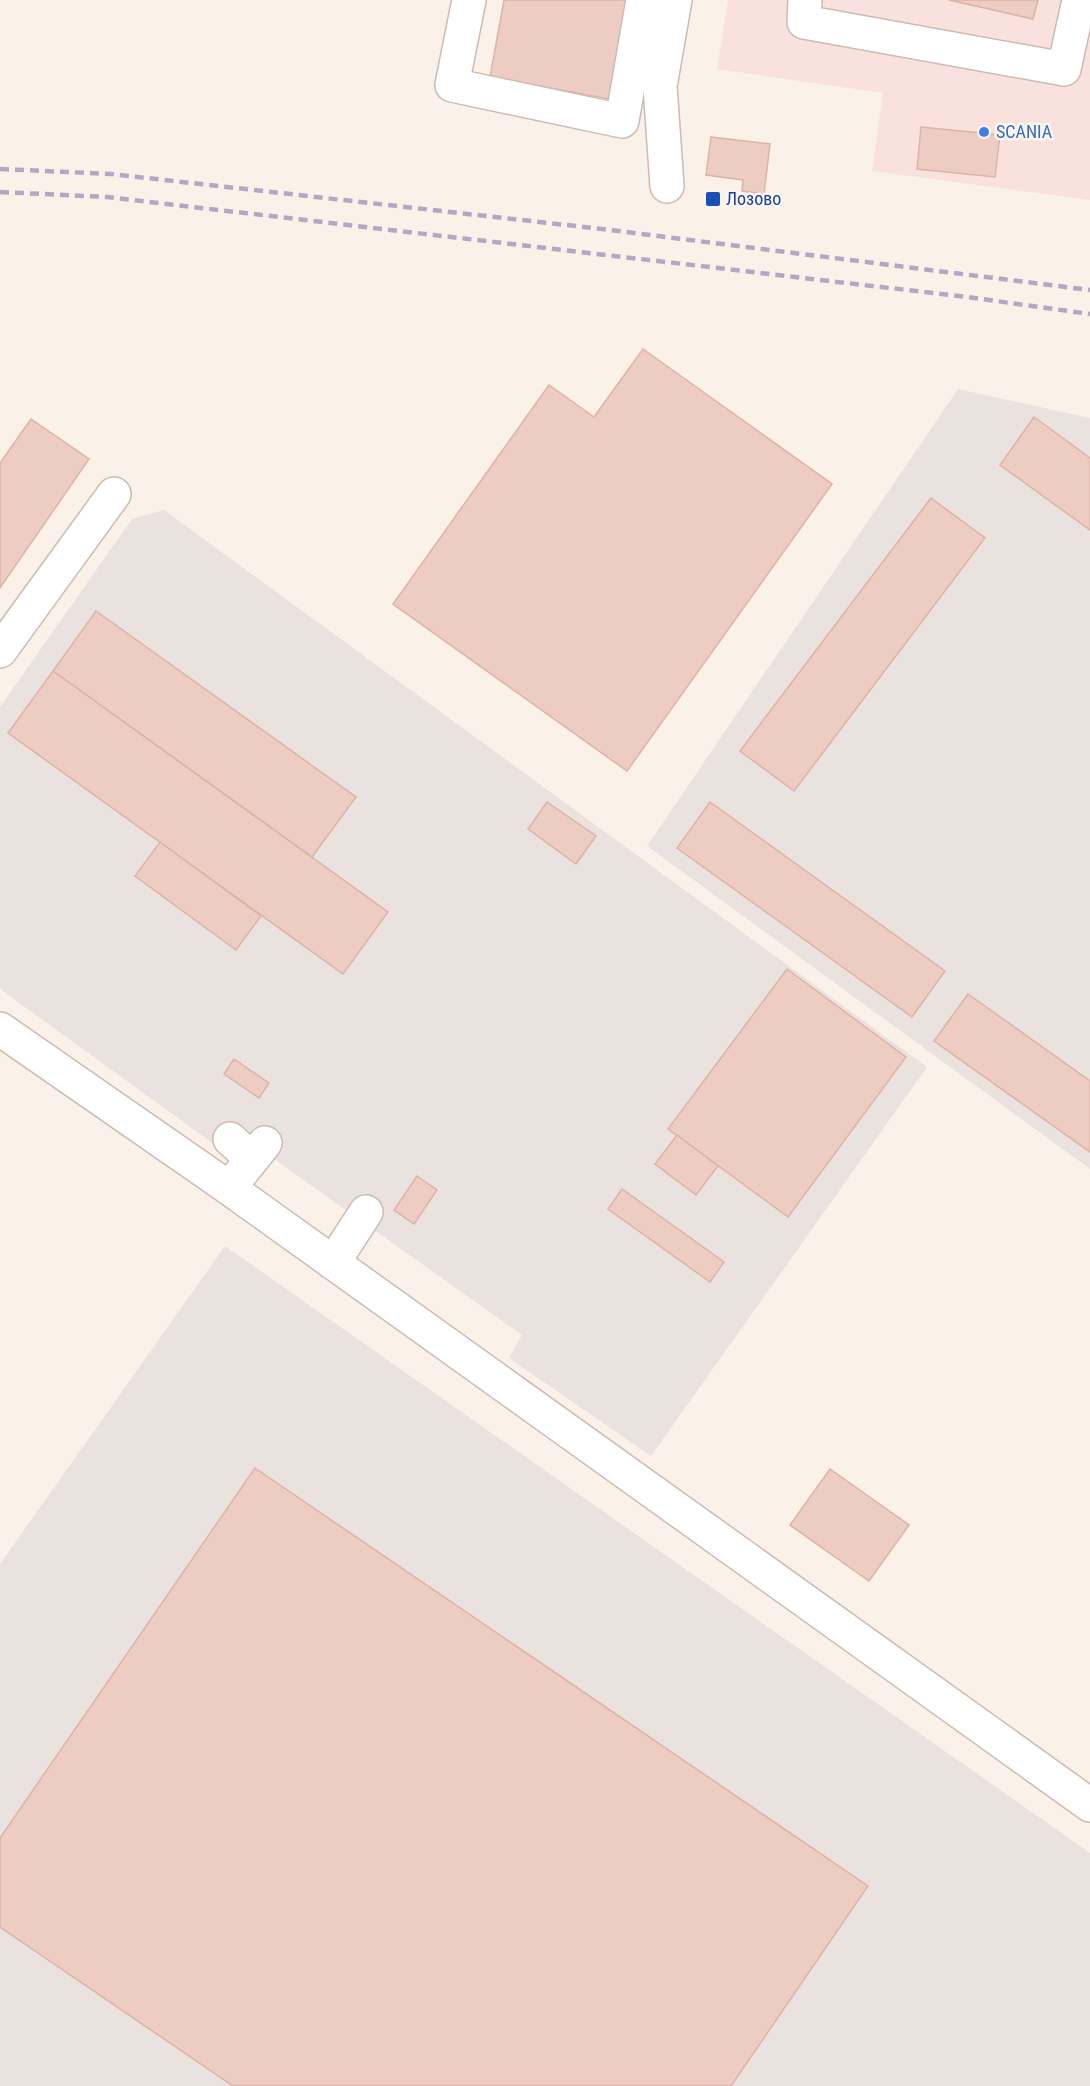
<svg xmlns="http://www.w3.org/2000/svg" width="1090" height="2086" font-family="'Roboto Condensed',sans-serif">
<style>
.commercial{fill:#f9e2de}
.industrial{fill:#eae2df}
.building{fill:#edcdc3;stroke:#deb2a5;stroke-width:1.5}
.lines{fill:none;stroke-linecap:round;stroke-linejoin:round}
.minor-casing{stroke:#cebab3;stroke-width:36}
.minor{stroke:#fff;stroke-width:33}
.rail{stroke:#b2a8c3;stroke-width:4.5;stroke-dasharray:9 6;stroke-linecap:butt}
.shop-dot{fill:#3f7fe0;stroke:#fdf5ef;stroke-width:2}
.transit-dot{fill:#1a4fb4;stroke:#fdf5ef;stroke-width:2}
.labels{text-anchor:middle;stroke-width:5;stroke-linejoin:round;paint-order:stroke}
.shop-label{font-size:18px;fill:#366cbe;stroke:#fdf5ef;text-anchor:start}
.transit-label{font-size:18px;fill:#164399;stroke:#fdf5ef;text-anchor:start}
</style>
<rect width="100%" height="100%" fill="#faf1e9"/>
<!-- commercial -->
<polygon class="commercial" points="728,0 1090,0 1090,200 872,171 883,93 717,69"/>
<!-- industrial -->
<g class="industrial">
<polygon points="958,389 1090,418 1090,1169 647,846"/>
<polygon points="164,510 927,1067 651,1456 509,1358 522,1335 243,1137 229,1155 0,989 0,707 132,519"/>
<polygon points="225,1246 1090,1853 1090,2086 0,2086 0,1564"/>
</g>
<!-- building -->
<g class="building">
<polygon points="504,0 639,0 620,101 490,77"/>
<polygon points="949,0 1038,0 1033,19"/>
<polygon points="921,127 1000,135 995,177 917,169"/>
<polygon points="711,137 770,144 764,194 742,191 743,180 706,175"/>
<polygon points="643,349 832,484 627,771 393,604 549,385 594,417"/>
<polygon points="1034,417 1090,458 1090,530 1000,465"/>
<polygon points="31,419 89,459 0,588 0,463"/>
<polygon points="931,498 985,538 794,791 740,751"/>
<polygon points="96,611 356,797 312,857 53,671"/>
<polygon points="53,671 388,912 343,974 8,733"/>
<polygon points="547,802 596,836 576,864 528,829"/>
<polygon points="710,802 945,971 912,1017 677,848"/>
<polygon points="160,842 261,916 236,950 135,876"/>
<polygon points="787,969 906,1057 788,1217 668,1129"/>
<polygon points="968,994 1090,1081 1090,1152 934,1041"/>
<polygon points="234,1059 269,1083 259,1098 224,1074"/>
<polygon points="677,1135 718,1166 696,1195 655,1164"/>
<polygon points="417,1176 437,1190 414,1224 394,1210"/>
<polygon points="622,1189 724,1262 710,1282 608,1209"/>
<polygon points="255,1468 868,1886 731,2086 233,2086 0,1927 0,1838"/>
<polygon points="830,1469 909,1525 869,1581 790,1525"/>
</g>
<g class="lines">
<!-- minor casing -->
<g class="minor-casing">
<g id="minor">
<polyline points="469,0 452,85 622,121 643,0"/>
<polyline points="805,0 804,22 1064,69 1079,0"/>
<polyline points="667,186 660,86 675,0"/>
<polyline points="0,651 114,494"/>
<polyline points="0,1029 229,1188 1090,1805"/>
<polyline points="230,1139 252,1159"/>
<polyline points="229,1188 265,1143"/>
<polyline points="333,1263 366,1212"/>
</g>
</g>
<!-- minor -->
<use href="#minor" class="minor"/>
<!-- rail -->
<g class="rail">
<polyline points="0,169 111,174 602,229 1090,290"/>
<polyline points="0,192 107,197 967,297 1090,314"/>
</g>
</g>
<!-- markers -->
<circle class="shop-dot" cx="984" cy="132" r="6"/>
<rect class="transit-dot" x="705" y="191" width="16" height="16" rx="3"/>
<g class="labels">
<!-- shop labels -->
<g class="shop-label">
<text x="996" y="138">SCANIA</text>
</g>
<!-- transit labels -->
<g class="transit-label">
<text x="726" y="205">Лозово</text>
</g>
</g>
</svg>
